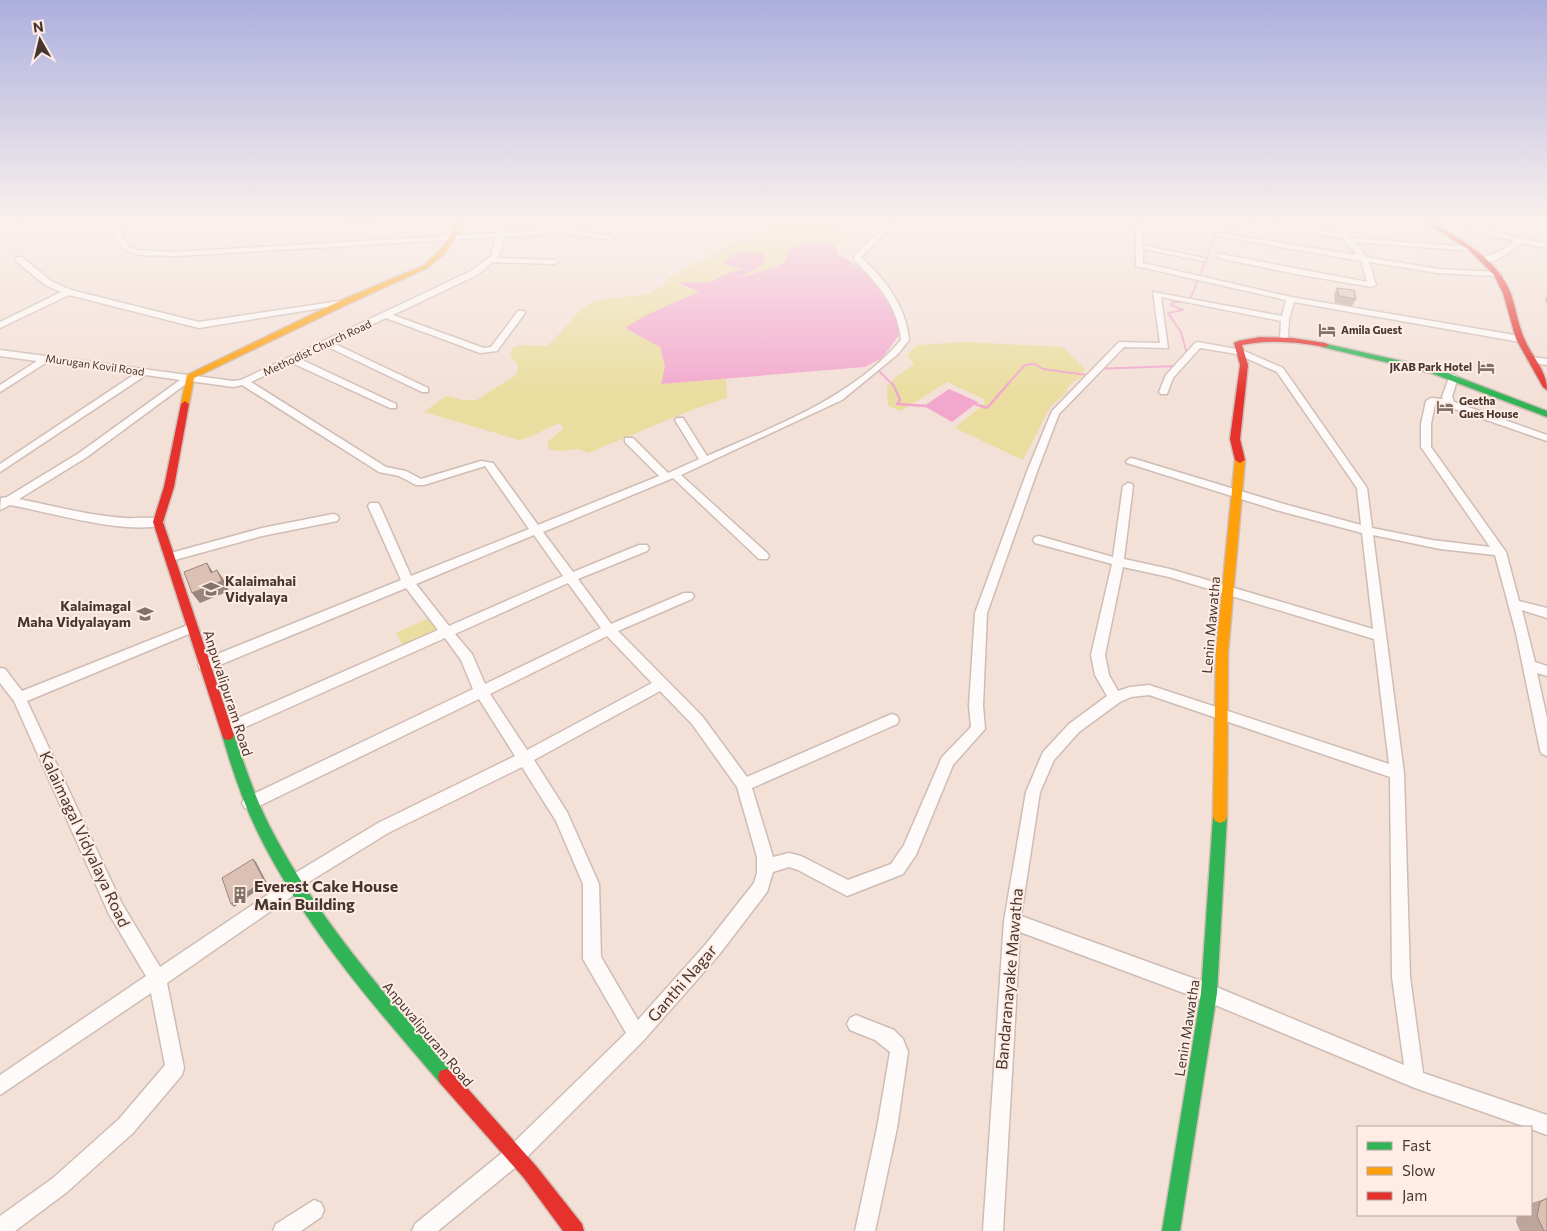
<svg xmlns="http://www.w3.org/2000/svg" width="1547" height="1231" font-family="Commissioner,sans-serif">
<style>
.green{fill:#eadd9f}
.water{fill:#f2a8cd}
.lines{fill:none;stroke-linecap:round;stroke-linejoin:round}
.stream-far1{stroke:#f2a8cd;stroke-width:2}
.stream{stroke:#f2a8cd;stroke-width:2.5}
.street-casing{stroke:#cebdb5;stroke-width:3}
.fast-casing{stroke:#cebdb5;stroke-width:3}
.slow-casing{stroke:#cebdb5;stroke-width:3}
.jam-casing{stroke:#cebdb5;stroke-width:3}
.street{fill:#fdfaf9;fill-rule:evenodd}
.fast{fill:#30b455;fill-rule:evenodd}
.slow{fill:#ff9f0a;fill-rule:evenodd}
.jam{fill:#e5322d;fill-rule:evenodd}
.wall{fill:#bda59a}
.shaded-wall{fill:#9a867d}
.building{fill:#dcc0b3;stroke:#9a867d}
.labels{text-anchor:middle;stroke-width:4;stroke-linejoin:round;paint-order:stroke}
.far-poi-label{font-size:11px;font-weight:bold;fill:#47362f;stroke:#ffede5;text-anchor:start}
.far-street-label{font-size:11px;fill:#47362f;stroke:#ffede5}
.poi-label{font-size:14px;font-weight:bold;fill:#47362f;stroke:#ffede5;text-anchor:start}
.street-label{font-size:14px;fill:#47362f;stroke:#ffede5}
.near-street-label{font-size:16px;fill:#47362f;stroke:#ffede5}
.near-poi-label{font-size:16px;font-weight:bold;fill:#47362f;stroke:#ffede5;text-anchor:start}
</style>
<rect width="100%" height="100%" fill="#f3e0d7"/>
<!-- green -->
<g class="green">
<path d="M778,223h62l3,18 -7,6 -15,-6 -45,26 -43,12 25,-11 -21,-16 -14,11 20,6 -22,7 -10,6 -32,1 7,5 14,4 -74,37 34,17 5,20 -4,18 65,-6 1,20 -33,11 -106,44 -10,-4 -17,2 -12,-2 -2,-7 16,-13 -2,-6c-15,4 -26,14 -42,17l-95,-28 22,-16 17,4h14l40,-26 1,-9 -8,-10 2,-7 7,-3 26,1 7,-4 28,-32 16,-10 52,-6 15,-8 5,-8 24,-13 12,-5 23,-13 26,-9 4,-5z"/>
<polygon points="966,342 1063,347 1085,369 1081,377 1069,385 1066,393 1050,407 1023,460 955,428 984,404 984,399 947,382 901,411 888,406 887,386 896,377 914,364 907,355 917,345"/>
<polygon points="431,617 440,631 404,647 396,633"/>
</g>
<!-- water -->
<g class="water">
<path d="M821,241l15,6 1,7c31,13 52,47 65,77l-20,27 -17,9 -204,17 4,-18 -5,-19 -35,-19 21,-13 53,-23 -21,-9 33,-1 10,-6 21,-7 -20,-6 15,-11 27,1 2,7 -8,8 -21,10 39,-11 10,-6 4,-12 11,-5z"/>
<polygon points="949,389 978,402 952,422 924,406"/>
</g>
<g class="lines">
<!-- stream-far1 -->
<g class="stream-far1">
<polyline points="1187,354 1181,332 1168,313 1183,310 1171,305 1174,302 1189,302 1217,233 1232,232 1237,226 1234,223"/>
<polyline points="877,369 893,385"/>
<polyline points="1007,385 1025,365 1035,364 1043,369 1087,375 1093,369 1177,366"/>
</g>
<!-- stream -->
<g class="stream">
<polyline points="893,384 900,400 897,404 926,406"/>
<polyline points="972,403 987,408 1008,384"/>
</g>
<!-- street casing -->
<g class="street-casing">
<g id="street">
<polygon points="12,223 24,223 0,230 0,226"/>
<path d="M109,223h21l-12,4 11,20 6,3 42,2 386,-23 50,7 1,2 -4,2 -47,-7 -59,4 -2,11 -5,10 57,2 4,2 -4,2 -61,-2 -16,13 -84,40 91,33 7,-1 27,-36h6l1,2 -28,38 -17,2 -94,-35 -53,25 95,45v4h-6l-96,-46 -26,13 96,45v4h-6l-98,-45 -41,19 135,85 20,4 15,8 60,-18 12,2 45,62 121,-49 -34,-34v-4h8l35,35 31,-14 -24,-39 2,-2h6l24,38c68,-30 145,-58 194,-116 -3,-33 -23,-57 -46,-79l-1,-6 34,-32h7l-33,33v2c24,23 44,48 47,82l-11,14 -56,46 -161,75 86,78 2,3 -2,3h-8l-86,-81 -130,54 30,40 66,-27h8l2,3 -2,3 -69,28 33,45 73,-31h8l2,3 -2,3 -74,32 84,85 45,61 140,-61 5,-2 5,2 2,4 -2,4 -145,64 21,69 16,-4 12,3 47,24 43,-16 13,-19 38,-88 29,-30 -2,-21 6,-93 53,-144 24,-58 67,-69 41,1 -7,-51 129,24 4,-16 -150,-34v-41l8,-2h10l-11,5v17l64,14 -4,2 -60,-12v14l148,34 229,39 4,3 -4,3 -226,-40 -5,17 -1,18 -4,3 -4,-3 1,-16 -120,-24 7,51 -44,-1 -65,67 -21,55 -51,144 -4,93 2,23 -32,36 -37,90 -13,19 -56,22 -49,-26 -9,-3 -16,5 -6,20 -49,64 -75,85 -121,121 -84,69h-26l3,-7 93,-76 118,-115 -43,-74v-75l-27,-63 -34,-54 -134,66 -89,55 -8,9 -124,86 17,85 -2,7 -49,58 -66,59 -52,39h-15v-15l53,-38 66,-59 46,-54 -14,-72 -151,102v-20l146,-99 -37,-62 -95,-213 -14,-18v-15l5,1 17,22 166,-66h8l2,3 -2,3 -169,70 94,201 39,65 119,-80 8,-9 91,-55 137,-67 -36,-57 -224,109 -5,2 -5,-2 -3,-5 3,-5 228,-109 -12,-29 -16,-22 -213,95 -5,2 -5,-2 -2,-4 2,-4 216,-95 -32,-42 -196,81h-10l-2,-4 2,-4 201,-81 -33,-74 2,-3h8l2,3 31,70 118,-47 -44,-63 -61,19h-8l-17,-9 -20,-4 -137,-87 -9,2 -43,-6 -103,76 -68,42c36,7 71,17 107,19 10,1 31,-3 38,4l-2,3c-37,10 -113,-13 -152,-20l-10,5 1,-12 6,-1 72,-44 101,-73 -34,-5 -146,97v-8l135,-90 -88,-12 -47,30v-7l37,-24 -37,-5v-6l233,31 8,-1 230,-109 20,-15 5,-19 -319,19c-34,-1 -57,5 -68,-33zM534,535l29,41 -114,50 -33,-42zM568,583l33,45 -116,56 -13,-30 -17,-20zM607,636l45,47 -125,67 -37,-56zM660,691l32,33 45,63 20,70v16l-3,10 -48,61 -68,76 -37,-63 -2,-73 -32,-72 -33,-52z"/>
<polygon points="284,223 290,223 289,225 294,226 393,223 389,225 294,230 282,229"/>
<polygon points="1249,223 1267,223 1339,233 1331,223 1339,223 1351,238 1471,247 1475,249 1474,251 1355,242 1366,257 1438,269 1497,272 1501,274 1497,276 1438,273 1369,262 1376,285 1372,287 1296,274 1218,258 1218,254 1221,254 1367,282 1361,261 1214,235 1218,233 1357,255 1343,238 1253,225"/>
<path d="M1471,226l76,18v4l-26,-5c-10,8 -26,21 -40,20v-4l23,-10 11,-8 -44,-11z"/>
<polygon points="16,257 22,257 51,281 71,290 199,322 346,300 350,302 346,304 199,328 69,295 0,328 0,322 61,292 45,285 16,261"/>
<path d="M1198,342l44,8 41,18 84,120 5,40 60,12 58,7 -69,-100v-23l5,-23 5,-3 12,1 -1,-2 8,-22 3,-1 5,3 -6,20 2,5 93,33v6l-104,-36 -8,-1 -4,20v23l75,105 13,49 28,7v10l-25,-8 13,52 12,4v10l-10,-3 10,45v38l-5,-2 -2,-4 -24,-117 -21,-78 -55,-6 -67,-14 31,238 6,204 13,96 124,42v20l-16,-6v-2h-5l-111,-39 -207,-86 -188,-70 -17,299h-20l21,-310 22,-129 17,-40 26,-28 38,-28 -12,-21 -4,-20 21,-91 -77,-21 -2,-3 2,-3 4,-1 74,21 10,-71 5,-3 4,1 1,2 -9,73 46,10 203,60 -11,-96 -86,-23 -149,-47 -1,-2 5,-3 4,1 149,45 77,21 -4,-37 -80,-116 -40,-18 -37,-6 -27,30 -6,16h-6l-2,-2 7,-17 29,-32zM1123,567l46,10 205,62 15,125 -240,-79 -19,2 -12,4 -9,-16 -4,-20zM1149,695l241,82 2,200 12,88 -195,-81 -188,-68 19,-124 14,-32 25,-28 41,-30 11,-5z"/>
<polygon points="1531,357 1547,359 1547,365 1528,362 1528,358"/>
<polygon points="333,514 337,515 339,518 337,521 262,536 171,561 165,557 167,554 262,528"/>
<polygon points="856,1015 894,1030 903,1039 908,1052 897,1128 875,1231 855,1231 877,1128 890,1052 875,1040 850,1030 847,1024 850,1018"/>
<polygon points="314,1200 321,1203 324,1210 321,1217 301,1231 273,1231 276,1224"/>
</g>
</g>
<!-- fast casing -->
<g class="fast-casing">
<g id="fast">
<polygon points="1322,343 1437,369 1547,411 1547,417 1431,373 1322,347"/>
<path d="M228,730l4,1 2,4c11,31 21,63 36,92 47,91 115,168 182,244l2,6 -2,6 -6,2 -6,-2c-67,-78 -135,-156 -181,-248 -16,-32 -27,-66 -37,-100l2,-4z"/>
<polygon points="1220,811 1225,813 1227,817 1217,993 1180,1231 1162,1231 1201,993 1213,817 1215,813"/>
</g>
</g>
<!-- slow casing -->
<g class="slow-casing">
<g id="slow">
<polygon points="459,223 465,223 445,253 427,268 348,304 194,378 189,404 185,407 181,404 187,375 342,300 423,266 440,251"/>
<polygon points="1240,457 1245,460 1228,652 1227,817 1225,821 1220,823 1215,821 1213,817 1216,652 1235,460"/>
</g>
</g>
<!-- jam casing -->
<g class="jam-casing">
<g id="jam">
<path d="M1427,223h7c29,18 64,37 77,71 5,15 7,30 13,44 7,18 23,32 23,52l-4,-3 -27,-48 -13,-46 -9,-18 -25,-25z"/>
<path d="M1260,337l32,1 33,5 4,2 -4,2c-27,-5 -55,-8 -83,-2l6,20 -8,74 5,21 -5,3 -5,-3 -5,-21 10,-74 -6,-22 4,-2z"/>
<polygon points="185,401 189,404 174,487 163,522 234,735 232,739 228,740 224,739 222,735 153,522 164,487 181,404"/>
<polygon points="446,1069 452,1071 536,1166 582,1224 584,1231 563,1231 524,1178 440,1083 438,1077 440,1071"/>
</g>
</g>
<!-- street -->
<use href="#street" class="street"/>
<!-- fast -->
<use href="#fast" class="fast"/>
<!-- slow -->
<use href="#slow" class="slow"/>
<!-- jam -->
<use href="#jam" class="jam"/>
</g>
<!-- wall -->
<g class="wall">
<polygon points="1337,288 1356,299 1352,306 1335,303 1334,294"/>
<polygon points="1547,296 1547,304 1545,299"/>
<polygon points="1545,1199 1547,1231 1520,1231 1516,1222 1517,1215 1531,1215 1531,1203"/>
</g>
<!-- shaded-wall -->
<g class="shaded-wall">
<polygon points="207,563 214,574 217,570 224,580 229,591 200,603 192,593 211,573"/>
<polygon points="253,859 256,862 267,883 234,907 231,904"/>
</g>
<!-- building -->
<g class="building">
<polygon points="1337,288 1354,290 1356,299 1339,296"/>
<polygon points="207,563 211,573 217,570 222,581 192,593 184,572"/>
<polygon points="253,859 264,880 231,904 222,878"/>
<polygon points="1547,1198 1547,1231 1544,1231 1537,1216 1540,1202"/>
</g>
<!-- sky -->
<linearGradient id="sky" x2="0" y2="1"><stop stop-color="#acafdd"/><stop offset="0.56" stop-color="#faf1ed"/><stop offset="1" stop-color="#faf1ed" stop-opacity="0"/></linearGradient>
<rect width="1547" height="395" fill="url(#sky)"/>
<!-- icons -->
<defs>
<g id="hotel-bare" transform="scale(1.35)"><path d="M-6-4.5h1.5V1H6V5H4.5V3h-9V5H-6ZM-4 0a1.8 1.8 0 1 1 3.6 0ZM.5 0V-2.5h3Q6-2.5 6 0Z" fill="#83726a" stroke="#ffede5" stroke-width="2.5" paint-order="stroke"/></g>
<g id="school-bare" transform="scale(1.35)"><path d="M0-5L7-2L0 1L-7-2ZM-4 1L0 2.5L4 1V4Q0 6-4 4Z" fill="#83726a" stroke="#ffede5" stroke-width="2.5" paint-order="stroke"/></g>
<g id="building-bare" transform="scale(1.35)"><path d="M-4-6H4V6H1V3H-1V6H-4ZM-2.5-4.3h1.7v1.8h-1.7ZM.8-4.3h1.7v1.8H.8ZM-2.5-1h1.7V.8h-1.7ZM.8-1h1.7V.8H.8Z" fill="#83726a" stroke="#ffede5" stroke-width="2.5" paint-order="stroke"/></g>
</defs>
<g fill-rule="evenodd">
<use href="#hotel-bare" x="1327" y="330"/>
<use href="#hotel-bare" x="1486" y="367"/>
<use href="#hotel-bare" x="1445" y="407"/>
<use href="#school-bare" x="211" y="589"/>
<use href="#school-bare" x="145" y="614"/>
<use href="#building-bare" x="240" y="895"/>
</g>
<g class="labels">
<!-- far-poi labels -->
<g class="far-poi-label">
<text x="1341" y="334">Amila Guest</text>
<text x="1472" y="371" text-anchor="end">JKAB Park Hotel</text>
<text x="1459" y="405">Geetha<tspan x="1459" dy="13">Gues House</tspan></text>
</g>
<!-- far-street labels -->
<g class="far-street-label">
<text transform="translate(317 348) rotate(-25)" y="4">Methodist Church Road</text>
<text transform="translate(95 365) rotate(8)" y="4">Murugan Kovil Road</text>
</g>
<!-- poi labels -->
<g class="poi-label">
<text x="225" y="586">Kalaimahai<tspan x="225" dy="16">Vidyalaya</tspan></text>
<text x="131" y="611" text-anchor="end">Kalaimagal<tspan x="131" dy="16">Maha Vidyalayam</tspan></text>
</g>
<!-- street labels -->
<g class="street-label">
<text transform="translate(1211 625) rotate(-85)" y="5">Lenin Mawatha</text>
<text transform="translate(228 693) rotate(72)" y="5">Anpuvalipuram Road</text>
<text transform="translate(1187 1028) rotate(-81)" y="5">Lenin Mawatha</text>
<text transform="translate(428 1034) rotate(50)" y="5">Anpuvalipuram Road</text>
</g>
<!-- near-street labels -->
<g class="near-street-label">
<text transform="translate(85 839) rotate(65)" y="6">Kalaimagal Vidyalaya Road</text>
<text transform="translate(1009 979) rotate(-85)" y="6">Bandaranayake Mawatha</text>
<text transform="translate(682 983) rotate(-49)" y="6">Ganthi Nagar</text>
</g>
<!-- near-poi labels -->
<g class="near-poi-label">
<text x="254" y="892">Everest Cake House<tspan x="254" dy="18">Main Building</tspan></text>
</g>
</g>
<!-- legend -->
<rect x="1357" y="1126" width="175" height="90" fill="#ffede5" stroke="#b5a49c"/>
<rect x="1367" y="1142" width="25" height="8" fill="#30b455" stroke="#b5a49c"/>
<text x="1402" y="1151" font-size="15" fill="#47362f">Fast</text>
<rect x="1367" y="1167" width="25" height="8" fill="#ff9f0a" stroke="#b5a49c"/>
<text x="1402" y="1176" font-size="15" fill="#47362f">Slow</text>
<rect x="1367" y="1192" width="25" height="8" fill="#e5322d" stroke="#b5a49c"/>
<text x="1402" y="1201" font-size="15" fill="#47362f">Jam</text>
<!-- north arrow -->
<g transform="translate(40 40) rotate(352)" stroke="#ffede5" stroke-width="4" paint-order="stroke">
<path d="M0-4L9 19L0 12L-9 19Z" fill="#47362f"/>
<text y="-8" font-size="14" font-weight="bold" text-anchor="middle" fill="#47362f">N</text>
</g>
</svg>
